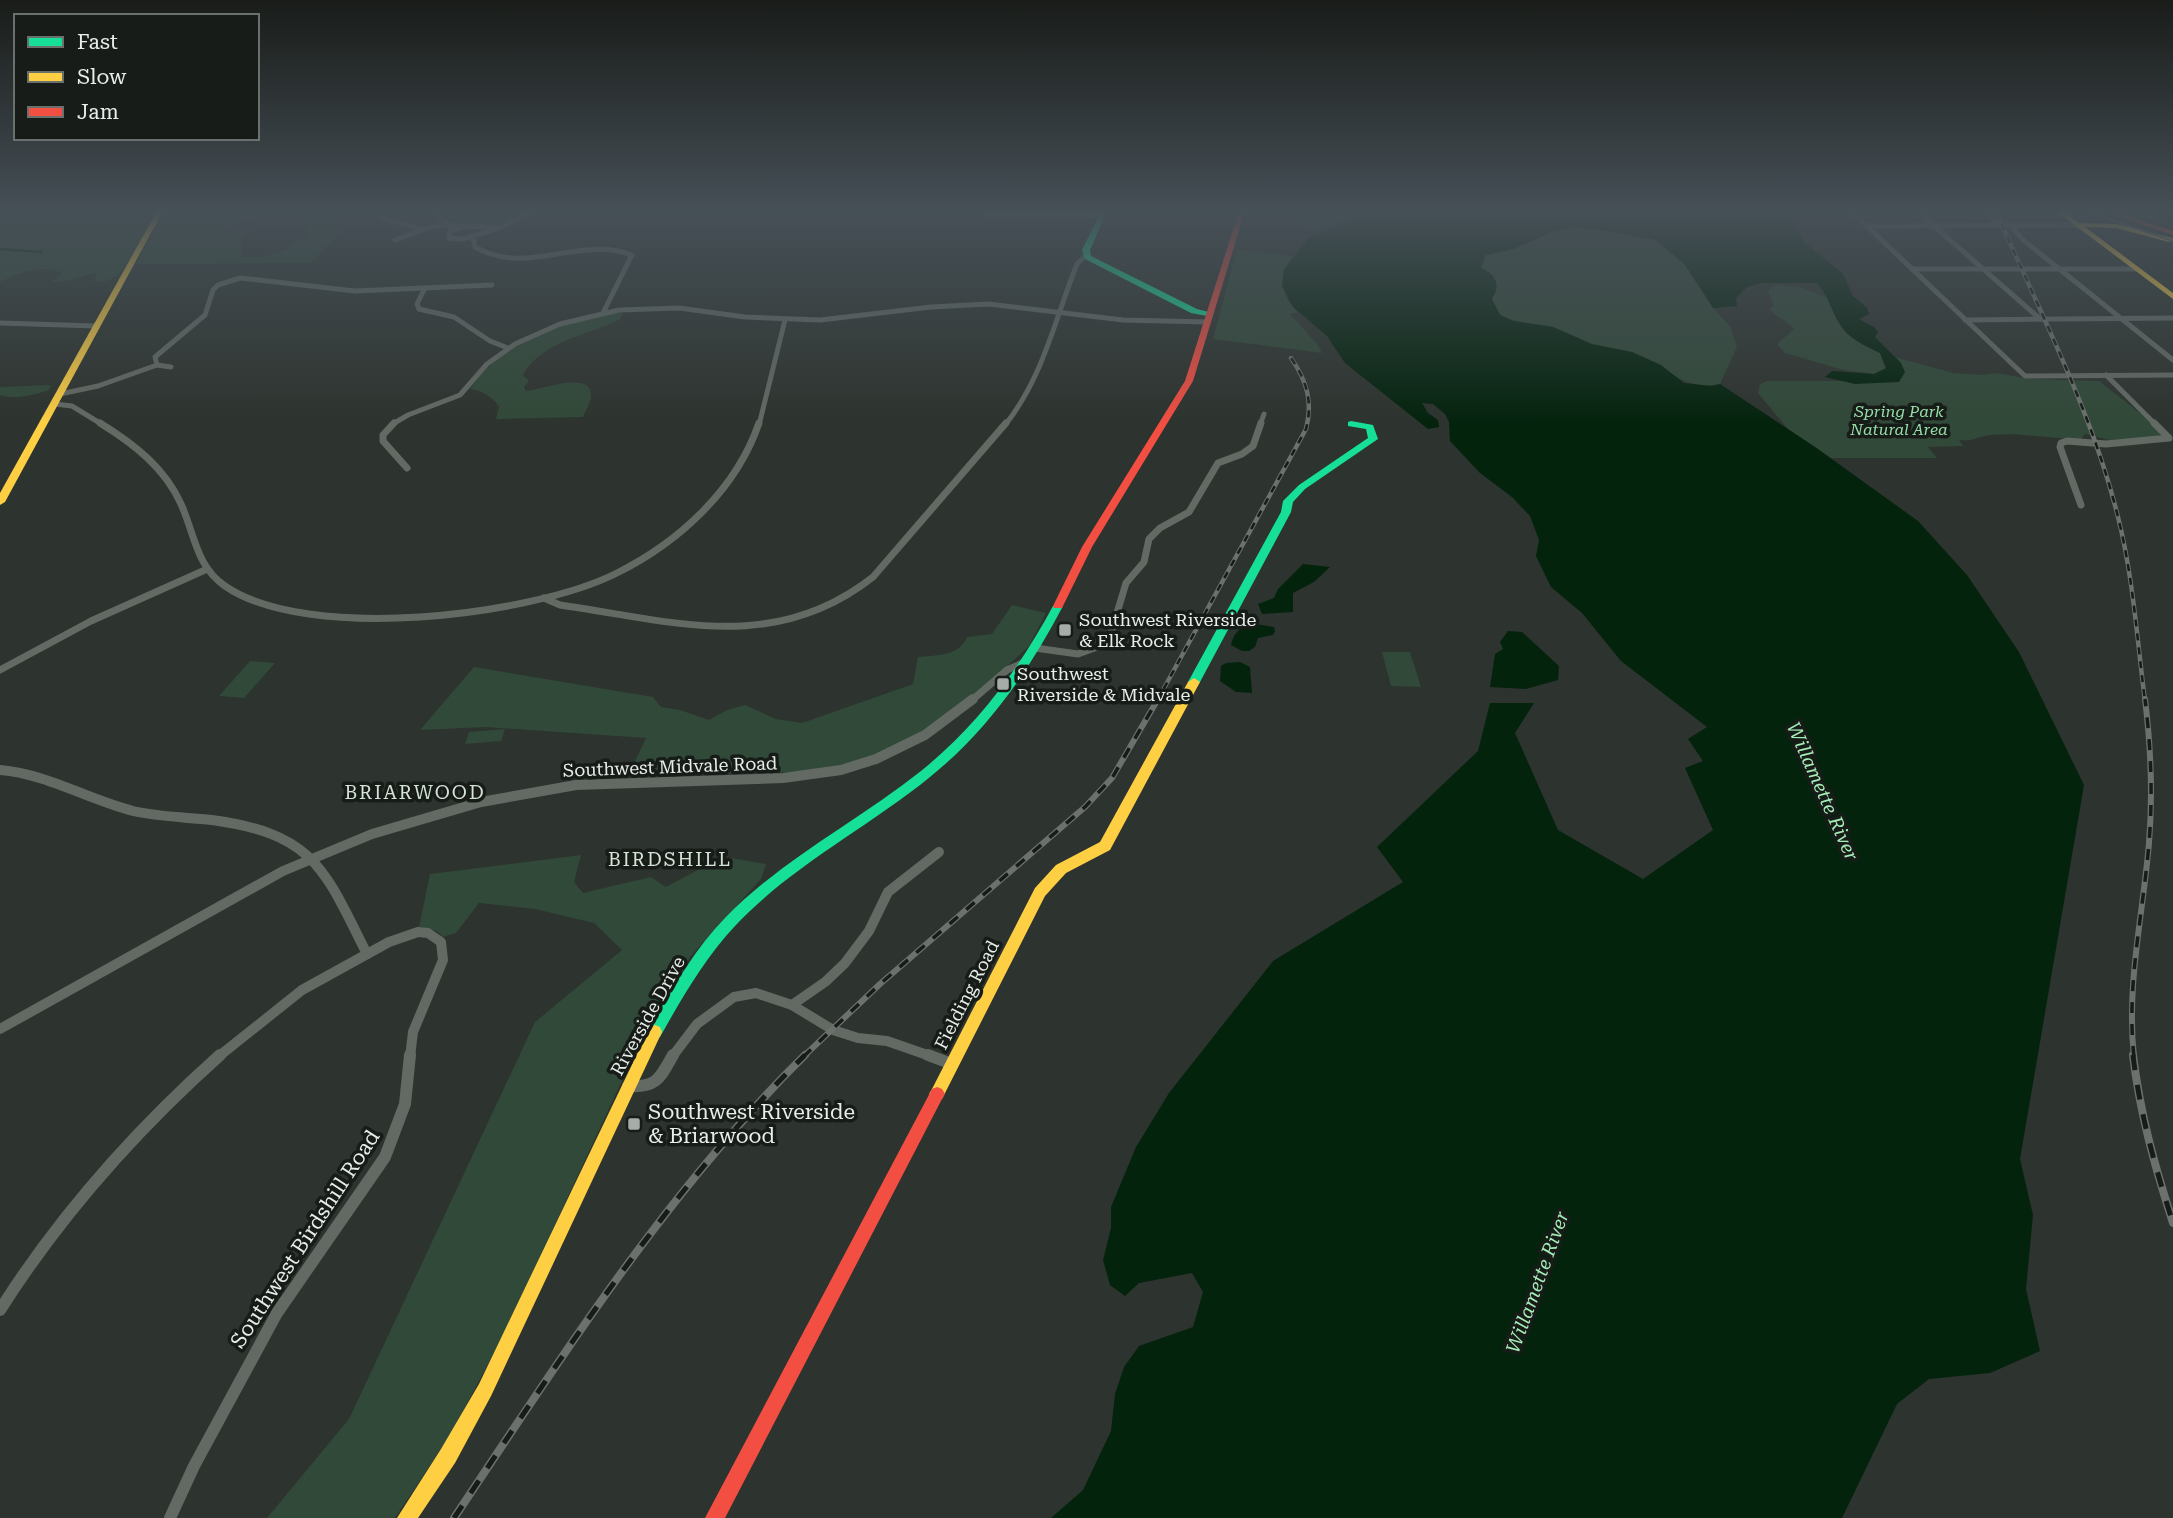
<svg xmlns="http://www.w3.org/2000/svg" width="2173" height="1518" font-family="'Roboto Serif',serif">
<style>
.green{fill:#314938;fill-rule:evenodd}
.water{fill:#04230d}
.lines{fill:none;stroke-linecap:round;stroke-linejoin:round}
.stream{stroke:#04230d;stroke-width:2.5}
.street-far3{stroke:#636a64;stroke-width:5}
.street-far2{stroke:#636a64;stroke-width:7}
.street-far1{stroke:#636a64;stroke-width:10}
.street{stroke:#636a64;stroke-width:12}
.fast{fill:#16e098;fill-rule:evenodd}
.slow{fill:#ffcf43;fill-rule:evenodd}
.jam{fill:#f24e42;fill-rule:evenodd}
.tram{stroke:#6c716d;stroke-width:2}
.rail-far2-casing{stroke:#6c716d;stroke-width:4.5}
.rail-far1-casing{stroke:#6c716d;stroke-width:6}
.rail-casing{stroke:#6c716d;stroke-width:8}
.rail-far2{stroke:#171c18;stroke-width:2.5;stroke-dasharray:7;stroke-linecap:butt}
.rail-far1{stroke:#171c18;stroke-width:3.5;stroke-dasharray:11;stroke-linecap:butt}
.rail{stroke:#171c18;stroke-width:5;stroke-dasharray:15;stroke-linecap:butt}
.poi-dot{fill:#a6ada8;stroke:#171c18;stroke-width:2.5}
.labels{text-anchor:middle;stroke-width:7;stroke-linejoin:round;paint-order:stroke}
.far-park-label{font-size:16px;font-style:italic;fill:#95dda7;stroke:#171c18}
.poi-label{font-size:18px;fill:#e7eee9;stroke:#171c18;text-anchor:start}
.street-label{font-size:18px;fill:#e7eee9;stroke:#171c18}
.water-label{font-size:19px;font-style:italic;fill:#a5eeb7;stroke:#171c18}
.neighbourhood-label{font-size:19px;letter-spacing:2px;fill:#d4e3d7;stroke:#171c18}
.near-poi-label{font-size:21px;fill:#e7eee9;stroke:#171c18;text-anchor:start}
.near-street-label{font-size:21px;fill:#e7eee9;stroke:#171c18}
</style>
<rect width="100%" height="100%" fill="#2d332e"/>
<!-- green -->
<g class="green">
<path d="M0,211h154c-11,22 -29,78 -60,70l3,-8c-15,2 -30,10 -45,9l10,-9c-17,-10 -46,1 -62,9z"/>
<path d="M165,211h166l9,22 -29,30 -175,1zM295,213l13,5v17c-20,15 -39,24 -65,22l-2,-15 11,-14 -32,8 -2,-4 28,-13z"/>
<path d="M478,211h52c-10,5 -22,13 -32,14 -14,2 -47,2 -54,-10h25z"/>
<polygon points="1300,211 1356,211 1320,230 1297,225"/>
<path d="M1578,227l78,13 29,25 11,14 17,29 17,18 7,21 -17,37c-39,8 -54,-20 -87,-31 -14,-5 -29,-4 -43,-9 -13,-5 -25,-13 -39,-17 -16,-4 -39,-2 -52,-14 -9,-9 -13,-32 -18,-44l5,-14 28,-6 40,-18z"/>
<path d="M1237,250l56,6c-10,23 -17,35 5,56l-8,2 27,30 5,9 -109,-14z"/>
<path d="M1778,285l24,3 26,10c17,33 16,38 52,55l6,16 -12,5 -31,-4 -58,-17 -8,-9 17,-15c-7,-9 -20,-12 -25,-21l5,-2 -6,-16z"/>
<path d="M623,312l-3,7c-31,17 -78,21 -97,56l6,6 -5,6 2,4c11,0 67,-22 65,5 0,6 -6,15 -8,21l-87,2 3,-12c-4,-9 -20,-18 -29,-18 35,-51 95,-68 153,-77z"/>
<path d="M1895,357l58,16 30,2 14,-2 33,6 69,2 59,46 2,8 -8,3 -43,2 -24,-6 -4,5c-30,0 -60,-7 -90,-4 -13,1 -17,7 -32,5l4,6 -35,1 9,11h-106l-43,-29 -30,-36 2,-9 7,-3h133l1,-18z"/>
<path d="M51,385l-2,5c-13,5 -37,10 -49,5v-8z"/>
<path d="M1012,605l34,8 -17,33 -31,29 -64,51 -62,31 -26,8 -54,7 -164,4 18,-38 -160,-11 -66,3 54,-63 179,30 8,10 19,3 29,10 18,-10 18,-5 31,14 26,4 111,-39 5,-27c18,-2 41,0 49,-20l25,-3z"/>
<polygon points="1382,652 1410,652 1421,687 1391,686"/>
<polygon points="250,661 275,663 244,698 219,696"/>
<polygon points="505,729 501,741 465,744 469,732"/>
<polygon points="581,855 574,882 583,893 651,877 666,887 711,863 731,858 766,864 761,879 691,956 656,1008 501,1340 449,1437 395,1518 267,1518 349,1419 535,1022 622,950 594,923 535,909 479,903 456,933 443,937 437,931 419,927 430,874"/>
</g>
<!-- water -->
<g class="water">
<path d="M1373,211h415l16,31 39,32 10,22 14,12 2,6 -10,5 15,8 4,5 -3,5 26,26 4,9 -6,10 -44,2 -30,-7 7,-6 42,3 12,-6 -6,-15c-16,-8 -32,-14 -41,-30 -8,-13 -11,-28 -22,-40h-55l-15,4 -11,11 1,8 -24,2 -28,-43 -29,-25 -61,-11 -21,-1 -20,3 -40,18 -28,6 -5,13c15,6 20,17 11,31l8,16 14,6 39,6 39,17 40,8 29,13 23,18 27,3 9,-2 95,63 103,74 49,54 52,77 65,133 -64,374 13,56 -7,74 14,62 -50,22 -61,6 -32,25 -55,114h-791l32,-28 28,-59 4,-37 9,-27 15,-21 54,-19 10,-35 -11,-19 -53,10 -14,13 -15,-11 -7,-25 8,-32v-21l25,-60 33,-54 104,-132 130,-79 -26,-35 101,-96 12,-48h44l-19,30 43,97 85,49 70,-49 -28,-62 18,-7 -15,-22 19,-12 -86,-66 -39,-48 -31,-26 -15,-31 3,-16 -9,-24 -18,-19 -32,-24 -30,-32 -1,-19 -4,-8 -12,-10 -11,-1 6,10 10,7 1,7 -11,2 -83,-66 -18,-27 -34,-29 -11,-21 2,-17 25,-31z"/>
<polygon points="1303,564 1330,567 1314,582 1293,593 1293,612 1262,614 1258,604 1274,598 1278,589"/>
<path d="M1250,623l24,4 1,4 -2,4 -15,3 -3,9 -6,4h-7l-11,-6c1,-9 10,-20 19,-22z"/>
<polygon points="1508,631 1522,632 1559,666 1558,680 1526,689 1490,687 1495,654 1503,649 1500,642"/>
<polygon points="1240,662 1250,667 1252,693 1236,692 1220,681 1221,666 1226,663"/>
</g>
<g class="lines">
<!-- stream -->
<polyline class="stream" points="0,249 42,252"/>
<!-- street-far3 -->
<g class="street-far3">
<polyline points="434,211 448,225 499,228 463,239 449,238 450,231 464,227"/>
<polyline points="1851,211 2025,376 2173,375"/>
<polyline points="1917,211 2039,318"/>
<polyline points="1986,211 1999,225"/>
<polyline points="988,215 1102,215"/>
<polyline points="384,219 422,229"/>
<polyline points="2011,225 2022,239 2173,360"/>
<polyline points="1866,226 2078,225"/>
<polyline points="499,228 534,211"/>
<path d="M473,236l2,11c53,30 103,-12 157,8l-29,58"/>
<polyline points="395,240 434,226 448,225"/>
<polyline points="1912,269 2135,269"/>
<polyline points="424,290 417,304 419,309 454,317 490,341 508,348"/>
<polyline points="1965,320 2173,318"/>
<polyline points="0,323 97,326"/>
<polyline points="171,367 157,365 155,357 205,315 213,290 218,285 240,278 355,291 492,285"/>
<polyline points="2106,375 2156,425"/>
<polyline points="60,394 98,386 157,365"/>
<polyline points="55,404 72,406 103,425"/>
<polyline points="391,425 408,415 460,395 487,364 515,344 560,324 619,310 679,308 745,317 820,320 931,307 988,304 1123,320 1208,322"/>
<polyline points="759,425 785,320"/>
<path d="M1005,425c38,-47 50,-106 72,-161l9,-9"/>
<polyline points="1260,425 1264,414"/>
</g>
<!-- street-far2 -->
<g class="street-far2">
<path d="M100,423c34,21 65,45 81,81 14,31 15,62 44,82 82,57 307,30 392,-13 62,-31 119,-83 142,-150"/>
<polyline points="394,423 383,435 383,441 407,468"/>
<polyline points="2081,505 2060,447 2061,443 2067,441 2106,444 2169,438 2154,423"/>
<path d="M544,598l16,7c113,16 214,50 313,-28l133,-154"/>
<polyline points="1035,648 1078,654 1108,643 1126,583 1144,562 1149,539 1160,528 1189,512 1218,463 1242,454 1253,446 1261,423"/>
<polyline points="0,670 91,621 205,570"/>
<polyline points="971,701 1007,670 1027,661"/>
</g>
<!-- street-far1 -->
<g class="street-far1">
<path d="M0,770c47,4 87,29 133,41 26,6 53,6 79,9 103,14 112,49 155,134"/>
<polyline points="792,1005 825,982 845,963 869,931 888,892 939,852"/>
<polyline points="0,1029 283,871 372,834 481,802 576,785 783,778 841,770 876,759 925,735 973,699"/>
<polyline points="218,1057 302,990 389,942 418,932 428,933 441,942 443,960 413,1032 410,1057"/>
<polyline points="672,1057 697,1024 734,997 756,993 792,1005 833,1030 858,1038 887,1041 933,1057"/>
</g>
<!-- street -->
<g class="street">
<polyline points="928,1055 952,1064"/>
<path d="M628,1086c29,2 32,-8 45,-31"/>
<path d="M0,1310c61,-96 135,-179 220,-255"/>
<polyline points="170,1518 194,1466 277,1313 385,1157 405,1104 410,1055"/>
</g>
<!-- fast -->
<g class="fast">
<polygon points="1101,211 1107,211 1090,250 1091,256 1197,309 1213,313 1213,317 1191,313 1085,259 1082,250"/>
<polygon points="1351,421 1373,425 1378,439 1305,489 1293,502 1291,512 1200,682 1198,685 1190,685 1188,682 1281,512 1283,501 1299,485 1368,438 1366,429 1348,426 1348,422"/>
<path d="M1058,603l5,3c-34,65 -76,125 -133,171 -64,52 -139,89 -195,149 -31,33 -53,72 -75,111l-5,2 -5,-2 -2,-5 2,-5c22,-38 44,-77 75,-109 57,-59 132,-96 196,-147 56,-45 98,-102 132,-165z"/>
</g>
<!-- slow -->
<g class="slow">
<polygon points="157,211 163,211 5,502 0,505 0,493"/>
<polygon points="2056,211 2063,211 2079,223 2116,224 2172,238 2173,240 2169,242 2116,228 2085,227 2173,293 2173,299"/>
<polygon points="1194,678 1200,682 1110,850 1066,873 1045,896 942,1099 937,1101 932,1099 929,1094 932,1089 1035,888 1056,865 1100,842 1188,682"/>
<polygon points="655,1025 660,1027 662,1032 491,1396 455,1463 418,1518 397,1518 441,1449 479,1384 650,1027"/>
</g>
<!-- jam -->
<g class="jam">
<polygon points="1239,211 1245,211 1193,381 1092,547 1063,606 1062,608 1054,608 1053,606 1082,547 1185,381"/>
<polygon points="2102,211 2112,211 2173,231 2173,235"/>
<polygon points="937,1087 942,1089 945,1094 942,1099 725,1518 705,1518 932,1089"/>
</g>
<!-- tram -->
<polyline class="tram" points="2086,211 2173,241"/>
<!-- rail-far2 casing -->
<g class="rail-far2-casing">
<g id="rail-far2">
<path d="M1996,211c43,100 96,200 122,306 15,59 19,122 27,184"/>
<path d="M1157,701l149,-272c7,-27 1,-48 -15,-71"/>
</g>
</g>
<!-- rail-far1 casing -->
<g class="rail-far1-casing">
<g id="rail-far1">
<polyline points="803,1057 880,984 1085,807 1112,778 1158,699"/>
<path d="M2134,1057c-8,-72 9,-142 15,-214 4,-49 2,-95 -4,-144"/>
</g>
</g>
<!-- rail casing -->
<g class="rail-casing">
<g id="rail">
<path d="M2133,1055c7,59 22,112 40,168"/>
<path d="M454,1518c107,-160 213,-327 351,-463"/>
</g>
</g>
<!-- rail-far2 -->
<use href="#rail-far2" class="rail-far2"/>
<!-- rail-far1 -->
<use href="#rail-far1" class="rail-far1"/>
<!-- rail -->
<use href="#rail" class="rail"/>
</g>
<!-- sky -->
<linearGradient id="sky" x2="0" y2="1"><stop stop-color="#191c19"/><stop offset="0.5" stop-color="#465057"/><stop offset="1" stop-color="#465057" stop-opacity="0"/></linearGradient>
<rect width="2173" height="424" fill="url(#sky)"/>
<!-- markers -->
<g class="poi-dot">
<rect x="1058" y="623" width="14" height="14" rx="3.5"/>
<rect x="996" y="677" width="14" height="14" rx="3.5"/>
<rect x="627" y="1117" width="14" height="14" rx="3.5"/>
</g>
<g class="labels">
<!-- far-park labels -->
<g class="far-park-label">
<text x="1899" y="417">Spring Park<tspan x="1899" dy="18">Natural Area</tspan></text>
</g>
<!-- poi labels -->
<g class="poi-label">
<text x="1079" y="626">Southwest Riverside<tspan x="1079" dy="21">&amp; Elk Rock</tspan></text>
<text x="1017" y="680">Southwest<tspan x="1017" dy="21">Riverside &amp; Midvale</tspan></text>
</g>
<!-- street labels -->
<g class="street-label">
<text transform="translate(670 767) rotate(-2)" y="6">Southwest Midvale Road</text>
<text transform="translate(967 995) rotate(-63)" y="6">Fielding Road</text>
<text transform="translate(648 1016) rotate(-61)" y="6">Riverside Drive</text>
</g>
<!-- water labels -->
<g class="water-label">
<text transform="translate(1823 791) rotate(66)" y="7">Willamette River</text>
<text transform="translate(1537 1282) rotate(-70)" y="7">Willamette River</text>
</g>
<!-- neighbourhood labels -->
<g class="neighbourhood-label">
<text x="415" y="799">BRIARWOOD</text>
<text x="670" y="866">BIRDSHILL</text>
</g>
<!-- near-poi labels -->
<g class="near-poi-label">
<text x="648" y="1119">Southwest Riverside<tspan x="648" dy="24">&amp; Briarwood</tspan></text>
</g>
<!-- near-street labels -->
<g class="near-street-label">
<text transform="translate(305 1239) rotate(-57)" y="7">Southwest Birdshill Road</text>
</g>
</g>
<!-- legend -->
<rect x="14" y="14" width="245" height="126" fill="#171c18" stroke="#6a706c" stroke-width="2"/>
<rect x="28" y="37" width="35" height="10" fill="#16e098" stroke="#6a706c" stroke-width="2"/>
<text x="77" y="49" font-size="21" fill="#e7eee9">Fast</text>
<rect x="28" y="72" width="35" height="10" fill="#ffcf43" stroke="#6a706c" stroke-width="2"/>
<text x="77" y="84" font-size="21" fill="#e7eee9">Slow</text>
<rect x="28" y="107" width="35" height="10" fill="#f24e42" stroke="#6a706c" stroke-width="2"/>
<text x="77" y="119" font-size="21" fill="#e7eee9">Jam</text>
</svg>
